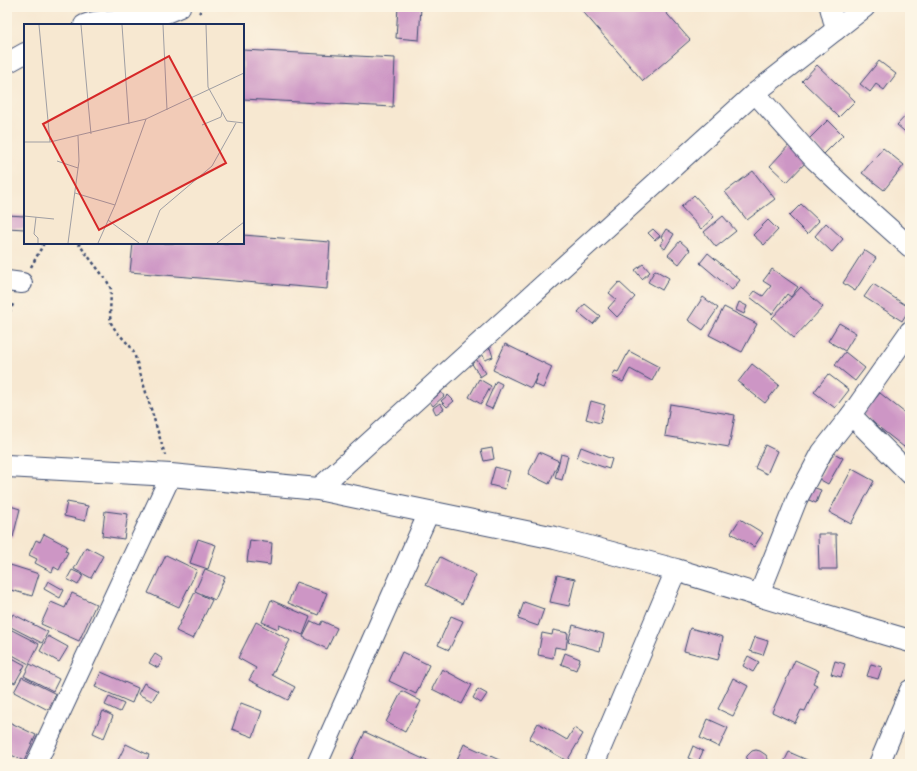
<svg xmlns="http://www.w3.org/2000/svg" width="917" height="771" font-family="Mynerve,sans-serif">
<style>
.building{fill:#cd96c5}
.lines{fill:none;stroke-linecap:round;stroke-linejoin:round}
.minor-casing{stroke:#3c4b6f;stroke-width:22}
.tertiary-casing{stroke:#3c4b6f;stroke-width:24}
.path{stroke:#3c4b6f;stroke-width:2.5;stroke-dasharray:3 3;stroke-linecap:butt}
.minor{stroke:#fff;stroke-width:20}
.tertiary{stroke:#fff;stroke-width:22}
.inset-road{fill:none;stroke:#9f9ea3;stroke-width:1}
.view{fill:#d62828;fill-opacity:0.15;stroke:#d62828;stroke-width:2}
.inset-edge{fill:none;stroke:#1b2f5e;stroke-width:2}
</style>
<rect width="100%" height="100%" fill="#fcf5e5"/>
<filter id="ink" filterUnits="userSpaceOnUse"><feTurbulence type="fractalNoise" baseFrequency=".025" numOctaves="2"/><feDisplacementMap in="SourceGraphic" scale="8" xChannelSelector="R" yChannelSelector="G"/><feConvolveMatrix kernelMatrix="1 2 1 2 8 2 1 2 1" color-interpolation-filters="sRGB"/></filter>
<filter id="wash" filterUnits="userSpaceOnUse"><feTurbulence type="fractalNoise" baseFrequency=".012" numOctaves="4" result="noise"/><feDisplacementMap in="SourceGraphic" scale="16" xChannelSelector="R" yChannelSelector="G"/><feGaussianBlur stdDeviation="0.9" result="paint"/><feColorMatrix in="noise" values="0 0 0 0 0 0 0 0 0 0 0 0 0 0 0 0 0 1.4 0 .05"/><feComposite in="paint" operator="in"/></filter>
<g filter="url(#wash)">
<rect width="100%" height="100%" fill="#f7e8d1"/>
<g id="blocks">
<!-- building -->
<g class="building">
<polygon points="398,7 421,7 419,40 396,38"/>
<polygon points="579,7 661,7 690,40 643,81"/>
<polygon points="243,50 395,58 393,107 243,99"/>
<polygon points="879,61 896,74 884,90 876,84 870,92 860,84"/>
<polygon points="817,65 855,101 839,117 802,81"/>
<polygon points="910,111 910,136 897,125"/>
<polygon points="828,120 843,135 824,154 809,139"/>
<polygon points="790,144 808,160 787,182 770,166"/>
<polygon points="883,148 904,165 884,190 862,173"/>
<polygon points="753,171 775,199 747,220 725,192"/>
<polygon points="694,195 714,217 701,229 681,207"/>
<polygon points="801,204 819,221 807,234 789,216"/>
<polygon points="7,215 25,216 25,229 7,228"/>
<polygon points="723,216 736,231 716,247 704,232"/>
<polygon points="768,220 778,230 764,245 753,235"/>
<polygon points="826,223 843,239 832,252 815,236"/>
<polygon points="653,229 660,236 655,240 648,233"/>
<polygon points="666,229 674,234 665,249 660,245 664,239 661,237"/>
<polygon points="243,235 330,242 327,289 130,272 133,243 243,243"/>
<polygon points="680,241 690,250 679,264 668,255"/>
<polygon points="864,250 876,258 855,291 843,283"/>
<polygon points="708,253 740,280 732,290 700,263"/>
<polygon points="643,264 650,272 642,279 635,270"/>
<polygon points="772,269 798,287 791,297 787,294 772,314 750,297 755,291 763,296 771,286 763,281"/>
<polygon points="655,270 669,278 662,290 648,282"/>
<polygon points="619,282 635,297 617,317 608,308 616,299 609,293"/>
<polygon points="873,284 910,308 902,321 864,297"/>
<polygon points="801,287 823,307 794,338 772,318"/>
<polygon points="703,297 718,308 703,330 688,320"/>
<polygon points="739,302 747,306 744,314 736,310"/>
<polygon points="585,304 600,316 593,324 578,312"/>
<polygon points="724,307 757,324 742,352 709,335"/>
<polygon points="839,323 856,333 845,351 828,341"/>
<polygon points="505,344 552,367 543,388 534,384 538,374 531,388 493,370"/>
<polygon points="490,348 493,357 485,360 481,351"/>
<polygon points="629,351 659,367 652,381 630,369 623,382 612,377 615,371 618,372"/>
<polygon points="845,352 865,368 855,381 835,365"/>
<polygon points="476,359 486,373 480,377 471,362"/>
<polygon points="752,364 779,385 765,403 738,382"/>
<polygon points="828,374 849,390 835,408 814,392"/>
<polygon points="479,379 491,386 481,404 469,397"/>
<polygon points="496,381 502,384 492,409 485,406"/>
<polygon points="441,392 444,396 433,406 430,402"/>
<polygon points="880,393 910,417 910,440 904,447 862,414"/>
<polygon points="448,395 454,401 447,407 441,401"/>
<polygon points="591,401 605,405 600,423 586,419"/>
<polygon points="440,403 444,409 436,414 433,408"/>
<polygon points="670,404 735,415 729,447 665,436"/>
<polygon points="765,445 777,451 767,474 755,468"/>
<polygon points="581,447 612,459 609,469 577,458"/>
<polygon points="492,448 494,459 484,461 481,450"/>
<polygon points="539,452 559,461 549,484 528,474"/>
<polygon points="834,453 843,458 828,484 819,479"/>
<polygon points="561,454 568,456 562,480 555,478"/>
<polygon points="495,467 510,471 505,489 490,485"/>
<polygon points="852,469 874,481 851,524 829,512"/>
<polygon points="807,485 821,490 816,503 802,497"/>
<polygon points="67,502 88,506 85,521 64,516"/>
<polygon points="7,505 20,509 13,537 7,536"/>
<polygon points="105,511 128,514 124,539 102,536"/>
<polygon points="740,519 763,533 754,547 731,533"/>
<polygon points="44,534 67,546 65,551 68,552 59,570 54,567 52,572 35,563 37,559 29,555 36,540 40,542"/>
<polygon points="818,534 836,534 837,569 819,569"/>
<polygon points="198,539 216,545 208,569 190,563"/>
<polygon points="250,540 272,543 270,565 247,562"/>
<polygon points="86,547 103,556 91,578 74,569"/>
<polygon points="166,555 197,570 179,607 148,593"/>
<polygon points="440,557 476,575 462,604 426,585"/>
<polygon points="7,564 39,574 32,596 11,590 10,594 7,593"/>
<polygon points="205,569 225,577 215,600 195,591"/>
<polygon points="72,570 83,575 78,585 67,579"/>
<polygon points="557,575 575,579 569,606 550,602"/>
<polygon points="48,581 64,590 60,598 44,589"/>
<polygon points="296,582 327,593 318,615 288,603"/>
<polygon points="195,592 212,600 193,639 176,631"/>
<polygon points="72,593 96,604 79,641 41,624 51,602 65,608"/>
<polygon points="271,600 310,617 303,635 279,625 278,629 262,622"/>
<polygon points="524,602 544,609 538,626 518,619"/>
<polygon points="13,614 48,632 42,643 7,625"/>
<polygon points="451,616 463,621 449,650 438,645"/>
<polygon points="311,621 320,625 322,621 337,628 327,649 303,637"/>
<polygon points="256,622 290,640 272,675 295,687 288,700 249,680 256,668 238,658"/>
<polygon points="573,625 604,634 600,651 568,642"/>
<polygon points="690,628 723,637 718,660 684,651"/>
<polygon points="10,629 39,644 29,664 7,652 7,636"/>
<polygon points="553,630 568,633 566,649 555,647 553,658 538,655 542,633 552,635"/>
<polygon points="48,636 68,647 59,662 40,651"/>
<polygon points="755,637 768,641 763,655 750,651"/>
<polygon points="402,652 429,665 416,694 389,681"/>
<polygon points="565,653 580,659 576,670 561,664"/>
<polygon points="155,654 163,659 158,668 149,663"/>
<polygon points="7,655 25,665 15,683 7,679"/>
<polygon points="748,656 759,662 753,672 743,666"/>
<polygon points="795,660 819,671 813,683 817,685 805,711 801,710 795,723 772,712"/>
<polygon points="835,661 845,664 841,677 831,674"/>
<polygon points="30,664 59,679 53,691 24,676"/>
<polygon points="871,664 882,667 878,679 867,676"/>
<polygon points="442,669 472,685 462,704 432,689"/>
<polygon points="101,672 138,688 132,703 95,687"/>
<polygon points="22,677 56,694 48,710 14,692"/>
<polygon points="733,678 748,686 733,716 718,709"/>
<polygon points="144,683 158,691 152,701 138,694"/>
<polygon points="478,689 487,694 481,703 473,698"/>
<polygon points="402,691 421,701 405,732 386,722"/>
<polygon points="109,697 124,704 120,712 105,705"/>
<polygon points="241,703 262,711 253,737 232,729"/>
<polygon points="103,711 113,716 104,738 93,733"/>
<polygon points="708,719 728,728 719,747 700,738"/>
<polygon points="7,721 36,735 24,761 7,753"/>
<polygon points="538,723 567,740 574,728 583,734 567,761 529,739"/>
<polygon points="365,732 434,764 350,764"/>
<polygon points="126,744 149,755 145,764 116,764"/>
<polygon points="464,744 508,764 461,764 456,762"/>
<polygon points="693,746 703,751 698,762 688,758"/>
<polygon points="756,750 760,751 766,755 768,759 768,764 745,764 747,756 752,751"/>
<polygon points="789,752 816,764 783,764"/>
</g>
</g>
</g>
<g filter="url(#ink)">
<use href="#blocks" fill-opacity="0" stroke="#3c4b6f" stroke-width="1"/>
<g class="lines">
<!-- minor casing -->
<g class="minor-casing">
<g id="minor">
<polyline points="830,7 836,30"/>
<path d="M84,25c20,-8 42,-3 63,-6 12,-2 23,-8 33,-12"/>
<polyline points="7,63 25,53"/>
<polyline points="755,93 815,160 861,203 910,247"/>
<polyline points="7,281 22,283"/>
<polyline points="851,415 910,474"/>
<polyline points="318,489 755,93 865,7"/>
<polyline points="759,595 797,499 822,452 851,415 910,331"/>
<polyline points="36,764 171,475"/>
<polyline points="317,764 429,512"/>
<polyline points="594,764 676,570"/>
<polyline points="879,764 910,690"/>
</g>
</g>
<!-- tertiary casing -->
<g class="tertiary-casing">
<polyline id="tertiary" points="7,466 171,475 318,489 555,538 676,570 886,634 910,641"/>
</g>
<!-- path -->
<g class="path">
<polyline points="199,13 204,7"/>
<polyline points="78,243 107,281 111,289 110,316 111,323 116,331 130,346 134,353 165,455"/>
<polyline points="31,267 44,243"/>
<polyline points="7,318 14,302"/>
</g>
<!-- minor -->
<use href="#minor" class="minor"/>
<!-- tertiary -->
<use href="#tertiary" class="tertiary"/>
</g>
</g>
<!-- overview -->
<g transform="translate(24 24)">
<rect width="220" height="220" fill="#f7e8d1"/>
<path class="inset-road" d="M15,1l11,117M57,1l10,109M98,1l7,99M139,1l4,85M182,1l2,62 19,34 17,2M178,101l19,-8 1,-5M0,118h26l96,-23 98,-46M33,137l21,7M51,169l40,12M0,192l30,3M12,193l-2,17 4,4v5M84,196l31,23M44,219l11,-82 -1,-25M74,219l17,-38 31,-86M123,219l13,-33 52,-44 24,-43M193,219l27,-21"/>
<path class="view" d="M145,32l57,107 -127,67 -56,-106z"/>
<rect width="220" height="220" class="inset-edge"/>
</g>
<!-- margin -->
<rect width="917" height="771" fill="none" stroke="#fcf5e5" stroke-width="24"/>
</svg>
